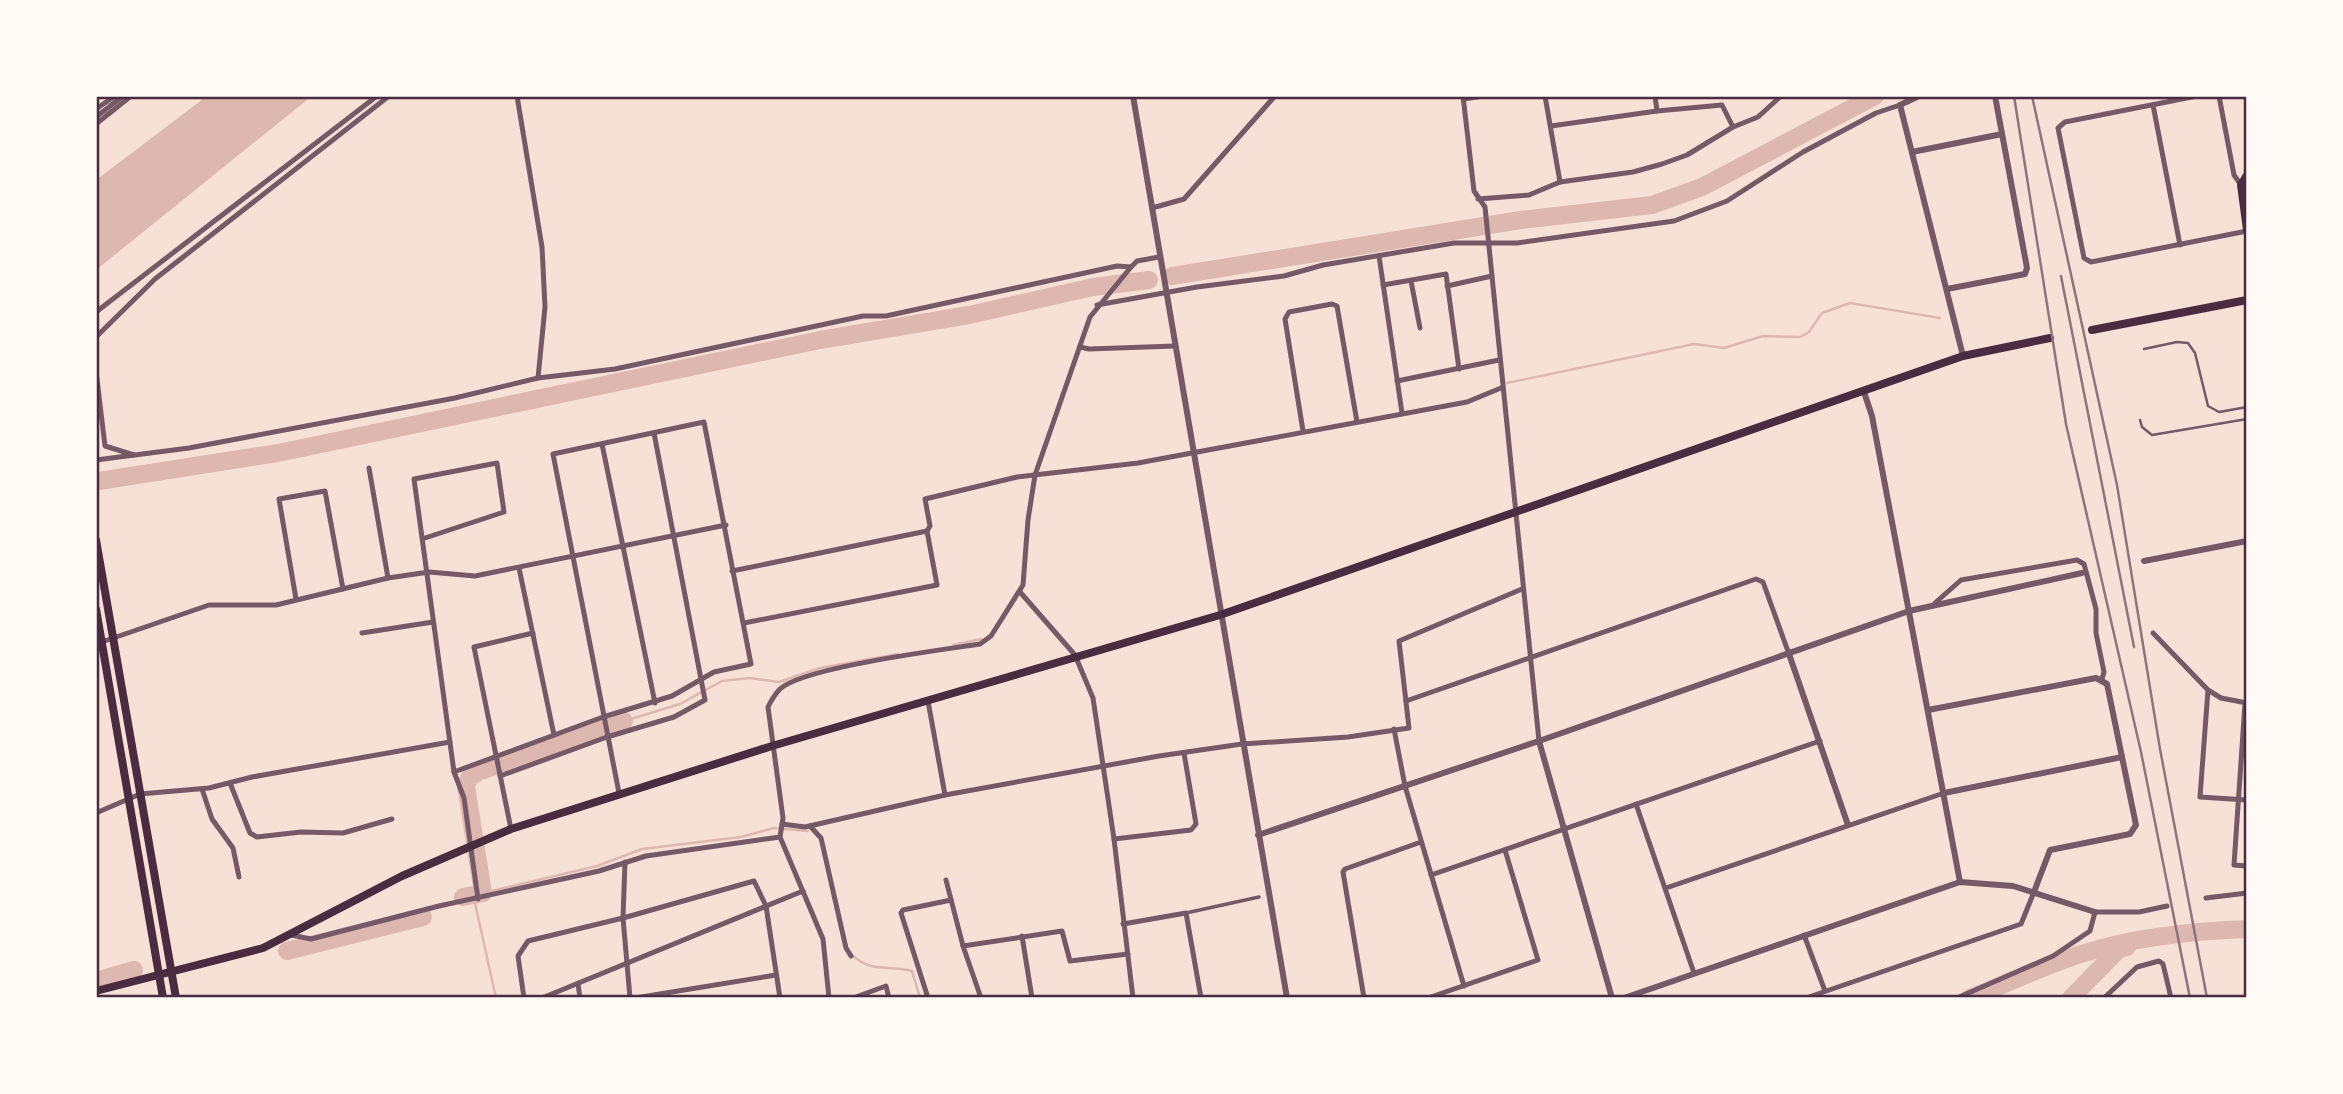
<svg xmlns="http://www.w3.org/2000/svg" width="2343" height="1094" font-family="'Noto Sans',sans-serif">
<style>
.water{fill:#dcb8b0}
.lines{fill:none;stroke-linecap:round;stroke-linejoin:round}
.stream{stroke:#dcb8b0;stroke-width:2.5}
.river{stroke:#dcb8b0;stroke-width:18}
.service{stroke:#755966;stroke-width:2.5}
.pedestrian{stroke:#755966;stroke-width:3.5}
.minor{stroke:#755966;stroke-width:5}
.tertiary{stroke:#755966;stroke-width:6}
.primary{stroke:#4a2c40;stroke-width:8}
.rail{stroke:#8f747c;stroke-width:2.5}
.neatline{fill:none;stroke:#4a2c40;stroke-width:2.5}
</style>
<rect width="100%" height="100%" fill="#f7e1d7"/>
<!-- water -->
<polygon class="water" points="207,96 312,96 96,270 96,180"/>
<g class="lines">
<!-- stream -->
<g class="stream">
<polyline points="1507,383 1694,344 1724,348 1763,336 1800,337 1809,332 1822,313 1850,303 1940,318"/>
<polyline points="953,645 981,639"/>
<polyline points="624,721 680,704 722,681 750,678 779,682 820,668 898,654"/>
<polyline points="483,893 597,866 642,849 741,837 774,828 808,831"/>
<polyline points="473,894 496,998"/>
<path d="M852,955c21,19 35,9 60,16l8,27"/>
</g>
<!-- river -->
<g class="river">
<polyline points="1172,276 1521,220 1652,205 1702,187 1875,96"/>
<polyline points="99,481 278,453 820,340 969,315 1093,287 1149,280"/>
<polyline points="463,897 483,893 466,786 469,778 478,772 624,721"/>
<polyline points="287,951 423,917"/>
<polyline points="96,981 134,970"/>
<path d="M1970,998c37,-14 73,-32 111,-44 53,-17 111,-23 166,-25"/>
<polyline points="2071,998 2119,949 2127,947"/>
</g>
<!-- service -->
<g class="service">
<polyline points="2144,349 2177,342 2188,343 2195,353 2208,406 2219,412 2247,407"/>
<polyline points="2140,420 2142,427 2152,435 2247,419"/>
</g>
<!-- pedestrian -->
<polyline class="pedestrian" points="1186,913 1259,897"/>
<!-- minor -->
<g class="minor">
<polyline points="517,96 542,247 545,307 538,378"/>
<polyline points="1463,96 1474,191 1485,207 1539,741"/>
<polyline points="1545,96 1560,182"/>
<polyline points="1655,96 1657,111 1722,105 1733,127"/>
<polyline points="2197,96 2065,122 2058,128 2084,258 2091,262 2247,231"/>
<polyline points="2219,96 2234,175 2241,185"/>
<polyline points="1464,99 1483,96"/>
<polyline points="2153,105 2180,245"/>
<polyline points="96,109 115,96"/>
<polyline points="96,117 123,96"/>
<polyline points="96,124 131,96"/>
<polyline points="1551,126 1657,111"/>
<polyline points="1478,199 1529,195 1560,182 1633,172 1662,164 1687,155 1733,127 1758,117 1781,96"/>
<polyline points="1152,208 1184,199 1275,96"/>
<polyline points="1379,256 1402,413"/>
<polyline points="1411,281 1420,328"/>
<polyline points="1383,285 1446,274 1459,369"/>
<polyline points="1447,286 1492,276"/>
<polyline points="1097,305 1197,287 1284,276 1323,265 1454,243 1517,243 1674,221 1727,201 1803,152 1876,113 1900,105"/>
<polyline points="96,312 377,96"/>
<polyline points="96,337 155,279 389,96"/>
<polyline points="1080,347 1089,349 1175,346"/>
<polyline points="96,371 105,446 134,455"/>
<polyline points="1397,381 1499,360"/>
<polyline points="1303,431 1285,319 1289,312 1332,304 1337,306 1357,422"/>
<polyline points="602,444 655,703"/>
<polyline points="96,460 189,448 455,398 538,378 615,369 863,316 886,316 1117,266 1131,267"/>
<polyline points="369,468 388,578"/>
<polyline points="927,531 930,526 925,499 1017,477 1138,463 1467,402 1501,388"/>
<polyline points="425,538 504,512 497,463 414,479 454,772 464,798 478,899"/>
<polyline points="519,568 554,735"/>
<polyline points="732,571 927,531 937,585 744,623"/>
<polyline points="1020,592 1075,655 1093,698 1114,839 1133,998"/>
<polyline points="296,599 279,499 325,491 343,589"/>
<polyline points="1935,603 1961,580 2077,560 2084,564 2096,609 2096,633 2104,672 2102,679"/>
<polyline points="362,633 433,622"/>
<polyline points="2153,633 2208,690"/>
<polyline points="96,644 209,605 276,605 388,578 429,572 475,576 726,525"/>
<polyline points="928,701 945,795"/>
<polyline points="1406,701 1756,579 1763,582 1789,654"/>
<polyline points="2245,703 2234,865 2247,866"/>
<polyline points="2247,703 2221,698 2208,690 2200,797 2247,800"/>
<polyline points="1394,729 1405,786 1464,986"/>
<polyline points="454,772 603,717 672,696 714,672 751,664 704,422 553,454 619,793"/>
<polyline points="500,776 607,737 674,717 705,700 654,433"/>
<polyline points="230,783 250,833 257,837 301,832 343,833 392,819"/>
<polyline points="202,789 212,819 233,848 239,877"/>
<polyline points="1636,804 1694,973"/>
<polyline points="96,813 140,794 209,788 252,777 450,742"/>
<polyline points="782,824 805,827 945,795 1159,756 1242,744 1348,737 1409,728 1399,641 1522,589"/>
<polyline points="810,826 821,838 846,948 851,956"/>
<polyline points="511,829 474,647 533,633"/>
<polyline points="1114,839 1191,830 1196,824 1184,753"/>
<polyline points="625,862 623,918 630,998"/>
<polyline points="1431,875 1820,741"/>
<polyline points="946,880 963,946 981,998"/>
<polyline points="1666,888 1944,793"/>
<polyline points="2206,898 2247,893"/>
<polyline points="1123,924 1186,913 1201,998"/>
<polyline points="291,935 311,939 439,906 599,871 646,856 780,837"/>
<polyline points="1804,935 1825,991"/>
<polyline points="1022,936 1032,998"/>
<polyline points="963,946 1062,931 1070,961 1128,954"/>
<polyline points="578,984 580,998"/>
<polyline points="524,998 518,956 528,941 623,918 754,881 766,906 780,998"/>
<polyline points="542,998 803,891"/>
<polyline points="635,998 776,975"/>
<path d="M829,998l-6,-59 -43,-102 3,-19 -15,-111c3,-6 7,-13 12,-18 24,-22 162,-39 200,-45l11,-8 32,-51 5,-65 7,-45 55,-158 41,-50 6,-6 22,-4"/>
<polyline points="853,998 886,986 889,998"/>
<polyline points="928,998 901,913 903,910 951,900"/>
<polyline points="1364,998 1343,872 1345,869 1421,842"/>
<polyline points="1428,998 1538,960 1505,850"/>
<polyline points="1806,998 2021,924 2034,892"/>
<polyline points="1957,998 2053,956 2090,931 2095,912 2139,912 2167,906"/>
<polyline points="2104,998 2137,967 2159,961 2163,964 2171,998"/>
</g>
<!-- tertiary -->
<g class="tertiary">
<polyline points="1133,96 1287,998"/>
<polyline points="1919,96 1900,105 1963,356"/>
<polyline points="1912,152 2002,134"/>
<polyline points="1947,289 2025,274 2027,268 1995,96"/>
<polyline points="1864,392 1872,416 1960,882"/>
<polyline points="2144,561 2247,541"/>
<polyline points="1789,654 1848,825"/>
<polyline points="1928,710 2096,678 2107,684 2136,825 2130,834 2050,850 2034,892"/>
<polyline points="1539,741 1612,998"/>
<polyline points="1944,793 2122,757"/>
<polyline points="1258,835 1539,741 1909,611 2082,573"/>
<polyline points="1624,998 1960,882 2013,886 2095,912"/>
</g>
<!-- primary -->
<g class="primary">
<polyline points="2247,175 2241,185 2247,230"/>
<polyline points="2092,330 2247,300"/>
<polyline points="96,540 176,998"/>
<polyline points="96,609 163,998"/>
<polyline points="96,991 263,948 402,876 511,829 772,746 1220,615 1963,356 2050,338"/>
</g>
<!-- rail -->
<g class="rail">
<polyline points="2014,96 2066,424 2141,752 2190,998"/>
<polyline points="2032,96 2117,485 2160,749 2207,998"/>
<polyline points="2061,276 2134,647"/>
</g>
</g>
<!-- border -->
<rect width="2343" height="1094" fill="none" stroke="#fffaf5" stroke-width="196"/>
<rect x="98" y="98" width="2147" height="898" class="neatline"/>
</svg>
